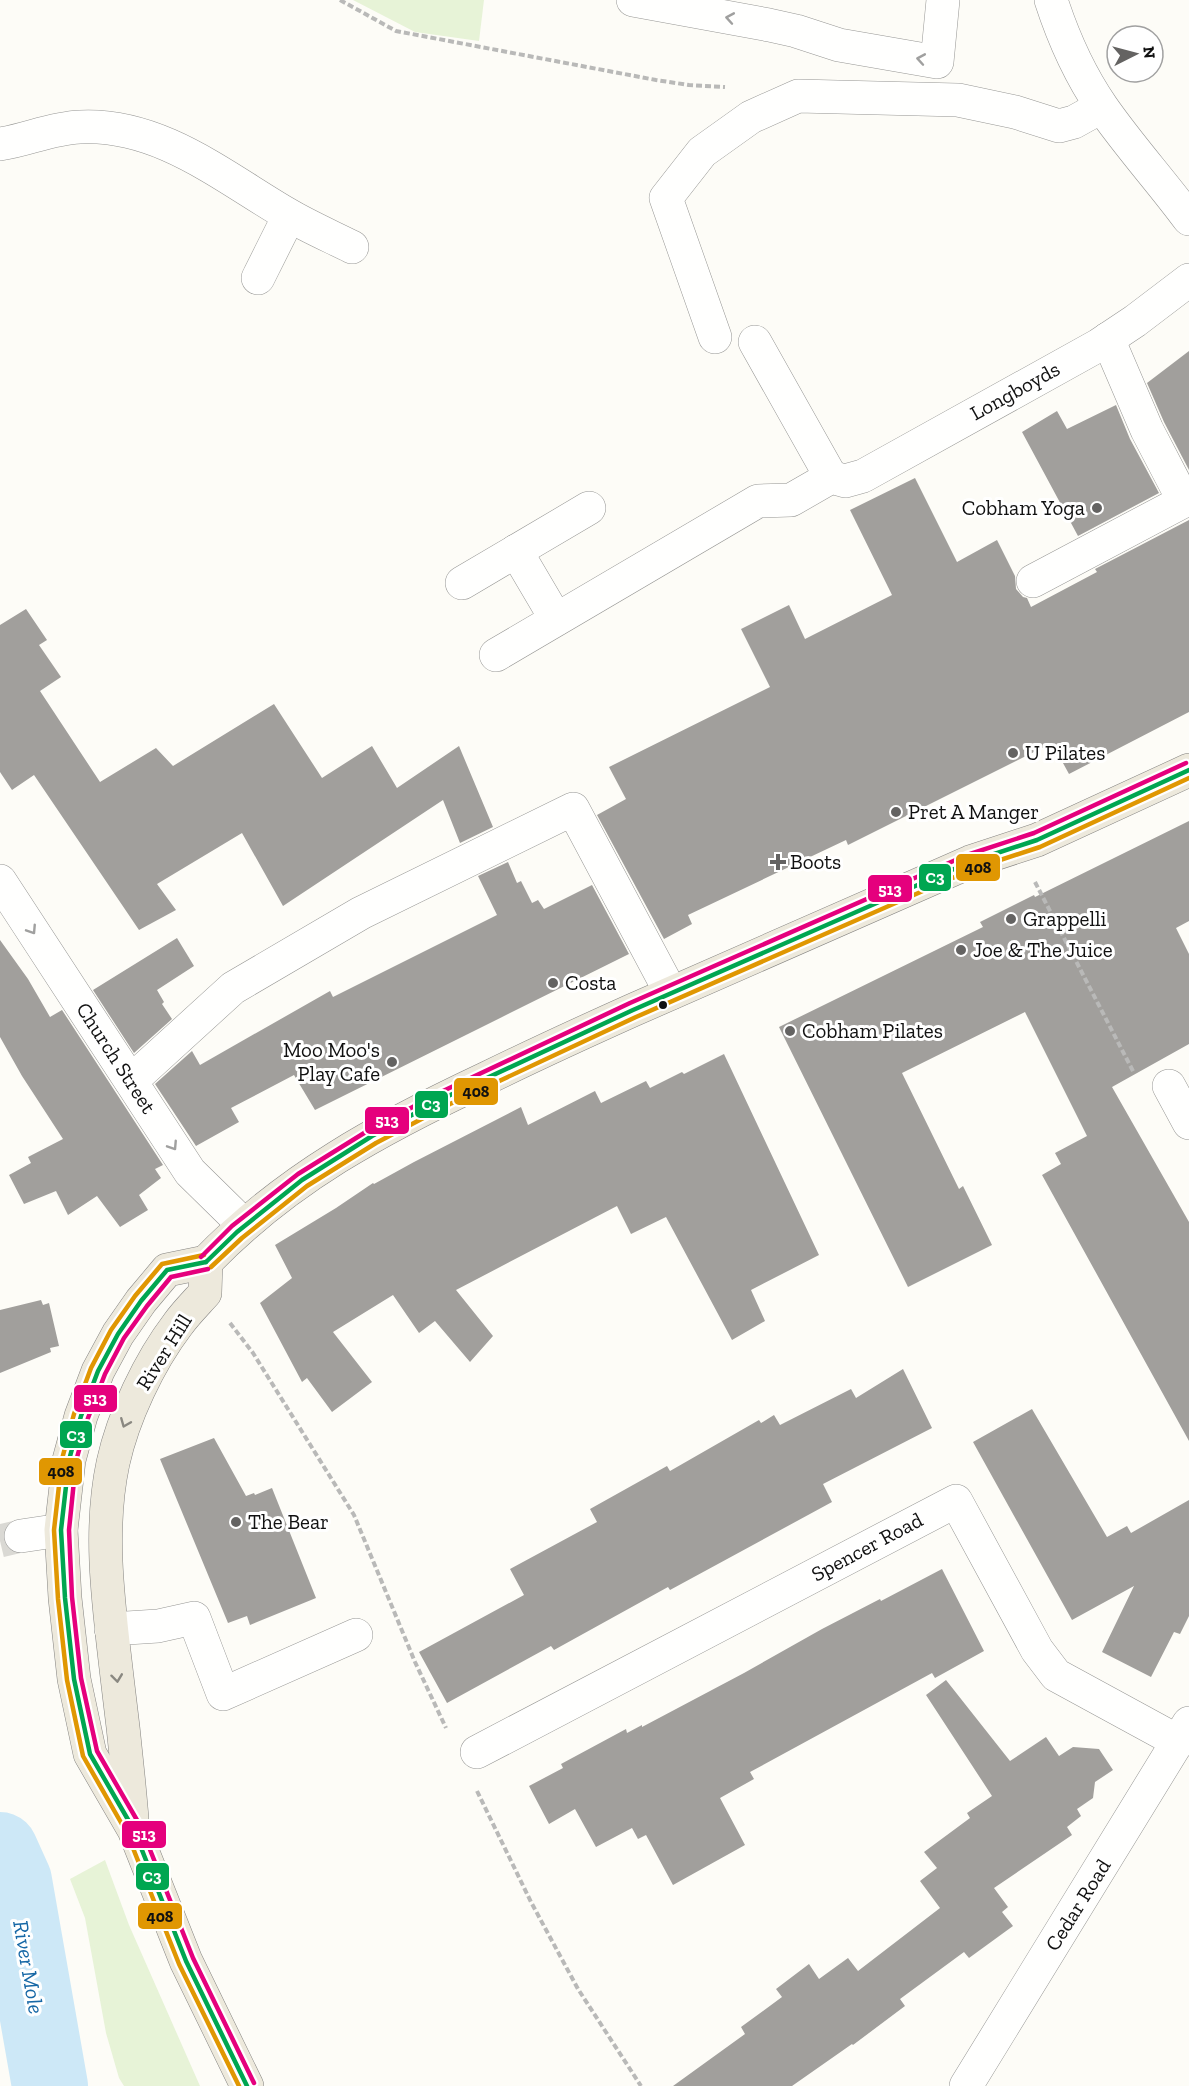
<svg xmlns="http://www.w3.org/2000/svg" width="1189" height="2086" font-family="'Zilla Slab',serif">
<style>
.grass{fill:#e7f3d7}
.lines{fill:none;stroke-linecap:round;stroke-linejoin:round}
.river{stroke:#cde8f7;stroke-width:76}
.building{fill:#a19f9c}
.minor-tunnel{stroke:#dad9d4;stroke-width:33;stroke-dasharray:33 16;stroke-linecap:butt}
.minor-casing{stroke:#979795;stroke-width:34}
.major-casing{stroke:#858482;stroke-width:34}
.path{stroke:#b9b9b8;stroke-width:4;stroke-dasharray:6 3;stroke-linecap:butt}
.minor{stroke:#fffffe;stroke-width:33}
.major{stroke:#ede9dc;stroke-width:33}
.bus-1-casing{stroke:#fff;stroke-width:9}
.bus-2-casing{stroke:#fff;stroke-width:9}
.bus-3-casing{stroke:#fff;stroke-width:9}
.bus-1{stroke:#00a651;stroke-width:4.5}
.bus-2{stroke:#e09702;stroke-width:4.5}
.bus-3{stroke:#e5007d;stroke-width:4.5}
.oneway{stroke:#a0a09f}
.oneway2{stroke:#8a8881}
.poi-dot{fill:#646362;stroke:#fff;stroke-width:2}
.bus-dot{fill:#111;stroke:#fff;stroke-width:2}
.labels{text-anchor:middle;stroke-width:6;stroke-linejoin:round;paint-order:stroke}
.street-label{font-size:21px;fill:#111;stroke:#fff}
.poi-label{font-size:21px;fill:#111;stroke:#fff;text-anchor:start}
.water-label{font-size:22px;font-style:italic;fill:#1768a6;stroke:#fff}
.line-badge{stroke:#fff;stroke-width:2}
.badge-label{font-size:16px;text-anchor:middle;font-weight:bold;fill:#fff}
.pale-badge-label{font-size:16px;text-anchor:middle;font-weight:bold;fill:#111}
</style>
<rect width="100%" height="100%" fill="#fdfcf7"/>
<!-- grass -->
<g class="grass">
<polygon points="353,0 484,0 479,41 415,32"/>
<polygon points="105,1860 129,1925 200,2086 124,2086 119,2078 106,2033 85,1918 70,1879"/>
</g>
<g class="lines">
<!-- river -->
<polyline class="river" points="0,1850 14,1881 50,2086"/>
</g>
<!-- building -->
<g class="building">
<polygon points="1189,351 1189,470 1164,422 1147,383"/>
<polygon points="1116,405 1130,439 1159,493 1078,536 1022,432 1057,411 1067,429"/>
<polygon points="915,478 957,562 997,540 1015,576 1016,589 1023,597 1027,598 1031,607 1097,572 1095,569 1189,520 1189,712 1069,774 1052,743 848,845 846,840 688,915 692,924 664,939 597,815 626,799 609,767 770,687 741,629 789,605 805,639 892,595 850,510"/>
<polygon points="26,609 47,640 39,645 61,677 40,691 100,782 156,748 173,766 274,704 322,778 372,746 397,788 459,746 493,827 460,843 443,800 283,906 242,833 157,884 176,910 139,930 34,775 12,790 0,772 0,625"/>
<polygon points="1189,821 1189,921 1176,928 1189,954 1189,1044 1112,1087 1189,1222 1189,1441 1042,1175 1061,1164 1055,1153 1087,1136 1025,1012 902,1073 959,1189 963,1186 992,1245 908,1287 779,1027 983,927 980,922 1034,895 1035,897"/>
<polygon points="508,862 517,883 521,881 532,903 538,900 544,909 592,885 629,954 315,1110 294,1075 231,1108 239,1122 196,1146 155,1084 192,1051 200,1065 330,991 333,997 497,915 478,876"/>
<polygon points="177,938 194,966 157,990 164,1002 162,1004 172,1019 134,1053 93,990"/>
<polygon points="0,940 28,979 50,1017 62,1010 163,1165 155,1169 161,1178 139,1195 148,1210 120,1227 97,1196 68,1215 56,1191 24,1204 9,1175 31,1163 28,1157 63,1139 22,1076 0,1037"/>
<polygon points="724,1054 819,1255 751,1290 765,1321 732,1340 666,1217 631,1234 617,1206 456,1290 493,1336 470,1362 435,1321 419,1333 393,1295 333,1332 372,1382 332,1412 307,1378 302,1382 260,1303 292,1278 275,1245 336,1208 373,1183 374,1184 414,1162 521,1107 528,1125 595,1091 601,1103 646,1081 650,1088 682,1072 684,1074"/>
<polygon points="41,1300 43,1305 49,1303 59,1346 50,1348 51,1352 0,1373 0,1310"/>
<polygon points="903,1369 932,1428 823,1484 832,1502 670,1590 668,1587 554,1650 551,1646 447,1703 419,1652 524,1595 510,1569 597,1522 590,1509 667,1466 670,1471 759,1420 761,1423 774,1415 780,1425 851,1389 856,1398"/>
<polygon points="1032,1409 1107,1537 1127,1526 1131,1533 1189,1500 1189,1616 1180,1634 1174,1632 1151,1677 1102,1652 1134,1586 1072,1620 973,1442"/>
<polygon points="214,1438 246,1496 254,1493 255,1495 272,1488 316,1598 250,1625 247,1616 228,1623 160,1459"/>
<polygon points="942,1569 984,1651 935,1678 932,1673 750,1772 754,1779 720,1798 745,1845 673,1885 646,1835 638,1839 632,1828 596,1847 575,1809 549,1824 529,1786 563,1768 561,1764 626,1729 627,1733 642,1725 642,1727 744,1673 822,1629 880,1599 881,1601"/>
<polygon points="946,1680 1010,1761 1046,1737 1059,1756 1073,1747 1099,1749 1113,1770 1095,1782 1093,1798 1077,1809 1081,1816 1067,1827 1072,1835 994,1888 1008,1907 1002,1912 1013,1926 969,1958 964,1952 900,1999 905,2006 853,2045 852,2044 792,2086 673,2086 745,2034 741,2027 782,1997 776,1989 809,1964 819,1979 848,1958 858,1971 940,1908 920,1881 937,1868 924,1852 970,1818 967,1813 992,1796 926,1695"/>
</g>
<g class="lines">
<!-- minor-tunnel -->
<polyline class="minor-tunnel" points="0,1541 21,1536"/>
<!-- minor casing -->
<g class="minor-casing">
<g id="minor">
<polyline points="633,0 769,25 796,31 839,45 937,62 943,0"/>
<path d="M1051,0c12,37 29,75 51,107 27,39 59,74 87,112"/>
<path d="M0,144c27,-4 52,-16 80,-17 79,-4 142,49 207,87 20,12 43,22 65,33"/>
<polyline points="258,278 289,216"/>
<polyline points="715,337 666,198 702,152 751,117 798,96 958,100 1015,112 1059,126 1074,122 1101,107"/>
<polyline points="755,342 831,477"/>
<polyline points="516,551 556,619"/>
<polyline points="1033,581 1184,501 1147,430 1108,339"/>
<polyline points="462,583 589,508"/>
<polyline points="496,655 758,501 791,500 831,477 845,481 863,476 1099,345 1135,321 1189,280"/>
<polyline points="0,881 190,1172 244,1225"/>
<polyline points="131,1081 233,988 361,913 573,809 671,993"/>
<polyline points="1169,1086 1189,1123"/>
<polyline points="21,1536 61,1530"/>
<polyline points="111,1629 158,1626 194,1618 223,1694 356,1635"/>
<polyline points="477,1752 956,1501 1037,1650 1056,1675 1179,1742"/>
<polyline points="966,2086 1189,1723"/>
</g>
</g>
<!-- major casing -->
<g class="major-casing">
<g id="major">
<path d="M206,1262c81,-84 175,-134 279,-183 49,-24 99,-47 148,-69 113,-49 225,-99 337,-148l67,-22 152,-70"/>
<polyline points="206,1262 167,1270 141,1301 118,1334 98,1371 81,1416 69,1460 61,1530 65,1598 74,1679 90,1754 134,1830 186,1961 247,2086"/>
<path d="M132,1818c-4,-47 -9,-94 -15,-141 -8,-70 -19,-144 -4,-214 10,-46 36,-101 65,-139 8,-11 18,-21 27,-31l1,-31"/>
</g>
</g>
<!-- path -->
<g class="path">
<polyline points="340,0 396,31 656,80 689,85 725,87"/>
<polyline points="1035,882 1134,1073"/>
<polyline points="230,1323 253,1353 354,1515 415,1662 446,1728"/>
<polyline points="477,1791 531,1902 578,1989 641,2086"/>
</g>
<!-- minor -->
<use href="#minor" class="minor"/>
<!-- major -->
<use href="#major" class="major"/>
<!-- bus-1 casing -->
<g class="bus-1-casing">
<g id="bus-1">
<polyline points="206,1262 237,1232 302,1180 372,1136 446,1097 633,1010 970,862 1037,840 1189,770"/>
<polyline points="206,1262 167,1270 141,1301 118,1334 98,1371 81,1416 69,1460 61,1530 65,1598 74,1679 90,1754 134,1830 186,1961 247,2086"/>
</g>
</g>
<!-- bus-2 casing -->
<g class="bus-2-casing">
<g id="bus-2">
<polyline points="204,1255 162,1264 135,1296 111,1330 91,1368 74,1414 62,1459 54,1530 58,1599 67,1680 83,1756 127,1833 179,1964 239,2086"/>
<polyline points="211,1267 242,1238 307,1186 376,1143 450,1104 636,1017 973,869 1040,847 1189,778"/>
</g>
</g>
<!-- bus-3 casing -->
<g class="bus-3-casing">
<g id="bus-3">
<polyline points="201,1257 232,1226 298,1174 369,1130 443,1091 630,1003 967,855 1034,833 1186,763"/>
<polyline points="208,1269 171,1277 147,1306 124,1338 105,1374 88,1418 76,1461 69,1530 72,1597 81,1678 97,1751 141,1827 193,1958 254,2083"/>
</g>
</g>
<!-- bus-1 -->
<use href="#bus-1" class="bus-1"/>
<!-- bus-2 -->
<use href="#bus-2" class="bus-2"/>
<!-- bus-3 -->
<use href="#bus-3" class="bus-3"/>
</g>
<!-- one-way arrows -->
<defs><path id="oneway-chevron" d="M-2-3.5L2.5 0L-2 3.5" fill="none" stroke-width="1.6" stroke-linecap="round" stroke-linejoin="round" transform="scale(1.5)"/></defs>
<g class="oneway">
<use href="#oneway-chevron" transform="translate(730 18) rotate(-170)"/>
<use href="#oneway-chevron" transform="translate(921 59) rotate(-170)"/>
<use href="#oneway-chevron" transform="translate(32 930) rotate(57)"/>
<use href="#oneway-chevron" transform="translate(173 1146) rotate(57)"/>
</g>
<g class="oneway2">
<use href="#oneway-chevron" transform="translate(125 1423) rotate(112)"/>
<use href="#oneway-chevron" transform="translate(117 1678) rotate(83)"/>
</g>
<!-- markers -->
<g class="poi-dot">
<circle cx="1097" cy="508" r="6"/>
<circle cx="1013" cy="753" r="6"/>
<circle cx="896" cy="812" r="6"/>
<path d="M775 853h6v6h6v6h-6v6h-6v-6h-6v-6h6z"/>
<circle cx="1011" cy="919" r="6"/>
<circle cx="961" cy="950" r="6"/>
<circle cx="553" cy="983" r="6"/>
<circle cx="790" cy="1031" r="6"/>
<circle cx="392" cy="1062" r="6"/>
<circle cx="236" cy="1522" r="6"/>
</g>
<circle class="bus-dot" cx="663" cy="1005" r="5"/>
<g class="labels">
<!-- street labels -->
<g class="street-label">
<text transform="translate(1015 391) rotate(-29)" y="7">Longboyds</text>
<text transform="translate(116 1058) rotate(57)" y="7">Church Street</text>
<text transform="translate(164 1352) rotate(-58)" y="7">River Hill</text>
<text transform="translate(867 1547) rotate(-28)" y="7">Spencer Road</text>
<text transform="translate(1078 1905) rotate(-58)" y="7">Cedar Road</text>
</g>
<!-- poi labels -->
<g class="poi-label">
<text x="1085" y="515" text-anchor="end">Cobham Yoga</text>
<text x="1025" y="760">U Pilates</text>
<text x="908" y="819">Pret A Manger</text>
<text x="790" y="869">Boots</text>
<text x="1023" y="926">Grappelli</text>
<text x="973" y="957">Joe &amp; The Juice</text>
<text x="565" y="990">Costa</text>
<text x="802" y="1038">Cobham Pilates</text>
<text x="380" y="1057" text-anchor="end">Moo Moo's<tspan x="380" dy="24">Play Cafe</tspan></text>
<text x="248" y="1529">The Bear</text>
</g>
<!-- water labels -->
<g class="water-label">
<text transform="translate(29 1967) rotate(80)" y="8">River Mole</text>
</g>
</g>
<g class="line-badge">
<rect x="955" y="853" width="46" height="29" rx="6" fill="#e09702"/>
<rect x="918" y="863" width="34" height="29" rx="6" fill="#00a651"/>
<rect x="867" y="874" width="46" height="29" rx="6" fill="#e5007d"/>
<rect x="453" y="1077" width="46" height="29" rx="6" fill="#e09702"/>
<rect x="414" y="1090" width="35" height="29" rx="6" fill="#00a651"/>
<rect x="364" y="1106" width="46" height="29" rx="6" fill="#e5007d"/>
<rect x="73" y="1384" width="45" height="29" rx="6" fill="#e5007d"/>
<rect x="59" y="1420" width="34" height="29" rx="6" fill="#00a651"/>
<rect x="38" y="1457" width="45" height="29" rx="6" fill="#e09702"/>
<rect x="121" y="1820" width="46" height="29" rx="6" fill="#e5007d"/>
<rect x="135" y="1862" width="35" height="29" rx="6" fill="#00a651"/>
<rect x="137" y="1902" width="46" height="28" rx="6" fill="#e09702"/>
</g>
<g class="badge-label">
<text x="935" y="883">C3</text>
<text x="890" y="895">513</text>
<text x="431" y="1110">C3</text>
<text x="387" y="1126">513</text>
<text x="95" y="1404">513</text>
<text x="76" y="1441">C3</text>
<text x="144" y="1840">513</text>
<text x="152" y="1882">C3</text>
</g>
<g class="pale-badge-label">
<text x="978" y="873">408</text>
<text x="476" y="1097">408</text>
<text x="61" y="1477">408</text>
<text x="160" y="1922">408</text>
</g>
<!-- north arrow -->
<g transform="translate(1135 54) rotate(84)"><circle r="28" fill="#ffffff" stroke="#a0a0a0" stroke-width="1.5"/>
<path d="M0-4.5L10 22L0 15L-10 22Z" fill="#646362"/>
<text y="-9" font-size="16" font-weight="bold" text-anchor="middle" fill="#111111">N</text>
</g>
</svg>
